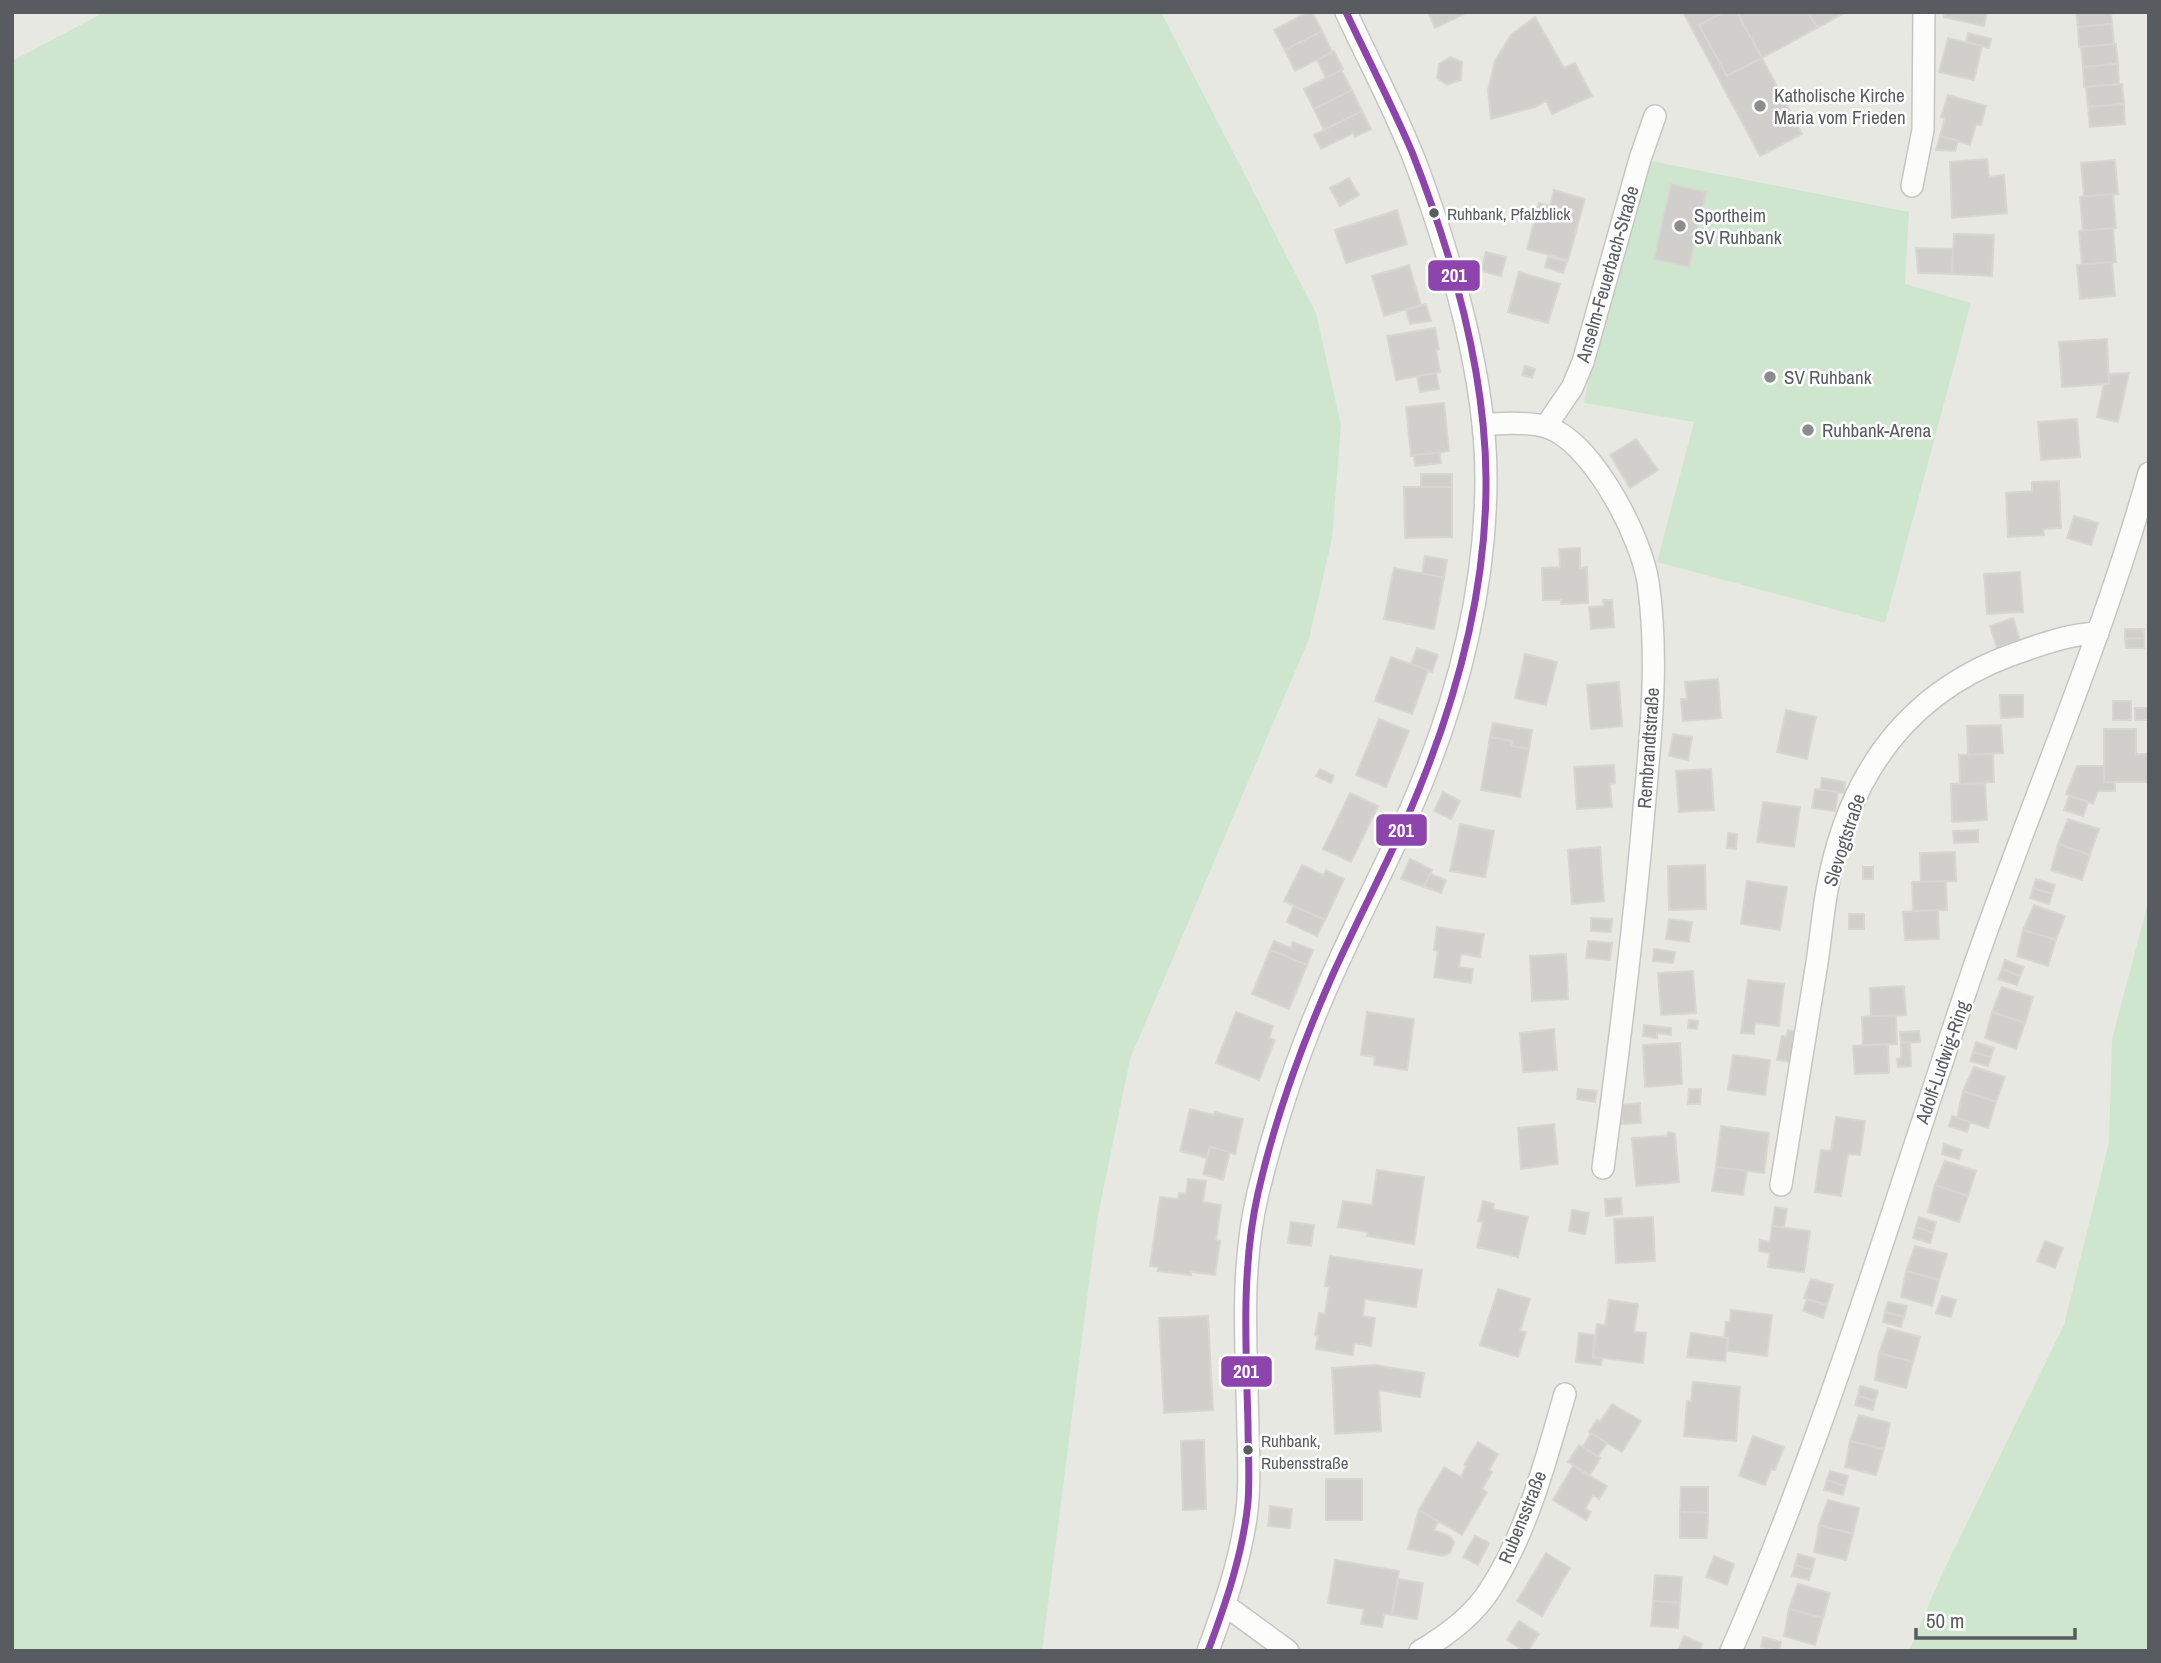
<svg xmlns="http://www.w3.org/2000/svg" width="2161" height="1663" font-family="'Archivo Narrow',sans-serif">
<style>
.green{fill:#cfe6ce}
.building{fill:#d0cfcc;stroke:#d8d6d1;stroke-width:2}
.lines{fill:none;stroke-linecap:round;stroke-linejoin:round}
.minor-casing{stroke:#c5c6c4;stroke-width:24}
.minor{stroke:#fcfcfb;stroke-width:21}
.bus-1-casing{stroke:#fff;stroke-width:12}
.bus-1{stroke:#8e44ad;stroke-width:7}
.poi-dot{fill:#8a8c8e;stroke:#fff;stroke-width:2.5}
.bus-dot{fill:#585b60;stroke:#fff;stroke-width:2.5}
.labels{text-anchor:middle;stroke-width:5;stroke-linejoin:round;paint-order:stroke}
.bus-label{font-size:17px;fill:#585b60;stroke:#fff;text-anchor:start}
.poi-label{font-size:19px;fill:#585b60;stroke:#fff;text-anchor:start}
.street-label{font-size:19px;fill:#585b60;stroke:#fff}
.line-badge{stroke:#fff;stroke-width:2.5}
.badge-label{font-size:19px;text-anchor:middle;font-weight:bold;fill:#fff}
</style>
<rect width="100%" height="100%" fill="#e8e8e2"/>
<!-- green -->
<g class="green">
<polygon points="105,12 1161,12 1316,313 1341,425 1332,539 1309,639 1130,1059 1097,1221 1042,1651 12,1651 12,61"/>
<polygon points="1646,160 1909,212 1905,284 1971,303 1885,623 1657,562 1694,422 1584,403 1594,352"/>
<polygon points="2149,899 2149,1651 1909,1651 1941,1576 2064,1325 2109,1142 2112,1039"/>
</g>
<!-- building -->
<g class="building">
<polygon points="1308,12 1312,12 1322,31 1285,50 1274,30"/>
<polygon points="1428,12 1465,12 1466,13 1435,28"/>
<polygon points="1683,12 1724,12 1699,25 1727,76 1762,58 1802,134 1760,156"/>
<polygon points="1724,12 1737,12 1762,58 1727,76 1699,25"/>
<polygon points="1737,12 1808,12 1817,28 1762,58"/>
<polygon points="1808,12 1846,12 1817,28"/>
<polygon points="1945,12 1987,12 1984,26 1944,17"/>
<polygon points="2076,12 2111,12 2112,24 2078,27"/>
<polygon points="1535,17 1564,68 1575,63 1592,96 1552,114 1546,101 1535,107 1491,119 1488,90 1495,61 1511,35"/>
<polygon points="2112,24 2114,44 2079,47 2078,27"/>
<polygon points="1322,31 1332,52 1295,71 1285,50"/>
<polygon points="1968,33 1991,39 1989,48 1966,42"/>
<polygon points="1948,38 1982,46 1974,80 1939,72"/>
<polygon points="2116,44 2118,64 2083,67 2081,47"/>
<polygon points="1334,51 1343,69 1326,78 1317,60"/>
<polygon points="1450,57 1462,62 1461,80 1447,85 1437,78 1439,64"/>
<polygon points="2118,64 2119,84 2084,87 2083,67"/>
<polygon points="1341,70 1352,90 1314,109 1304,89"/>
<polygon points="2122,84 2124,104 2088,107 2086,87"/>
<polygon points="1352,90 1362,111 1324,130 1314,109"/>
<polygon points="1948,95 1986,106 1981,125 1976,124 1970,145 1940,136 1945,118 1941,117"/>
<polygon points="2124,104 2125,124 2090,127 2088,107"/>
<polygon points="1362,111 1371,129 1355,137 1353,133 1321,149 1314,135"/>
<polygon points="1940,136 1958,141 1955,151 1936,150"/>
<polygon points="1987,159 1989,177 2004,175 2007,213 1952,218 1950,162"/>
<polygon points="2115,160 2118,194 2084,197 2081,163"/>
<polygon points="1349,178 1359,195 1340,206 1330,188"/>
<polygon points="1671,184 1706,192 1689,267 1654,259"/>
<polygon points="1554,190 1585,199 1568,260 1527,249 1539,203 1550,206"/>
<polygon points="2113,194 2116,228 2083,231 2080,197"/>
<polygon points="1397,210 1407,244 1346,263 1335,230"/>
<polygon points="2113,228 2116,262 2082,265 2079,231"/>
<polygon points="1954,234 1994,235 1992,276 1952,274"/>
<polygon points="1916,248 1953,249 1952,274 1918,273"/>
<polygon points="1486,252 1506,257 1501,276 1481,271"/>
<polygon points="1548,257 1567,262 1563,273 1545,267"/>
<polygon points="2112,262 2115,296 2080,299 2077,265"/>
<polygon points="1409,265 1421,305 1384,316 1372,276"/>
<polygon points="1519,272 1560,284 1548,323 1508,312"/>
<polygon points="1426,304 1431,321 1410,324 1406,310"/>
<polygon points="1435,328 1439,349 1436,350 1440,372 1396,380 1387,336"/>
<polygon points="2107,339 2109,384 2062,387 2059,342"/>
<polygon points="1525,366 1535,369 1532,378 1522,375"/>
<polygon points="1436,373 1439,389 1420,392 1417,376"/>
<polygon points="2129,373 2118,422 2097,417 2104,384 2109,384 2109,374"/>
<polygon points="1444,403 1449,451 1411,456 1406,407"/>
<polygon points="2077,419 2080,457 2041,460 2038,422"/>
<polygon points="1636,439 1658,470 1630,488 1610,455"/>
<polygon points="1440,453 1441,463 1415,466 1414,455"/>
<rect x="1421" y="474" width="31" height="13"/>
<polygon points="2059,481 2061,528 2043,529 2044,535 2008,537 2006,493 2032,491 2032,482"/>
<polygon points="1404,487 1452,487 1452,537 1405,538"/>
<polygon points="2074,516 2098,523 2091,545 2067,538"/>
<polygon points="1580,548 1580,568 1587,567 1588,603 1561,604 1561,600 1543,600 1542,568 1560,567 1559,549"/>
<polygon points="1425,556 1447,560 1444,578 1422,574"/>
<polygon points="1394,568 1444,578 1434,629 1384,619"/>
<polygon points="2020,572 2023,612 1987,614 1984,574"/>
<polygon points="1603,600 1612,600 1614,627 1591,629 1589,607 1604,606"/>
<polygon points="2013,618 2020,640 1997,648 1990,626"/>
<polygon points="2125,629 2144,629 2144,638 2125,639"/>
<polygon points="2144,638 2144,648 2126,648 2125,639"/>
<polygon points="1417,648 1438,655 1432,672 1411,664"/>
<polygon points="1525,654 1557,662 1546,705 1515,698"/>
<polygon points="1391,657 1428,670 1412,714 1375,701"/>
<polygon points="1718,679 1721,718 1683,721 1681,699 1687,699 1685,682"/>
<polygon points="1619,682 1622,726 1591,729 1587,685"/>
<polygon points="2000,695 2023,695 2023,717 2001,718"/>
<rect x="2113" y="701" width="18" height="19"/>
<rect x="2135" y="708" width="14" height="12"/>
<polygon points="1786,710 1816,717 1807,759 1777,752"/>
<polygon points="1379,719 1409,731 1386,787 1356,775"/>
<polygon points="1493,723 1532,730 1529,749 1511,746 1512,741 1490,737"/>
<polygon points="2001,725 2003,753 1968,755 1967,726"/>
<polygon points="2104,729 2136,729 2136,754 2149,754 2149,782 2104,782"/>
<polygon points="1673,734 1692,737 1688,760 1669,756"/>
<polygon points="1490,737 1512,741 1511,746 1529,749 1520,797 1481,790"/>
<polygon points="1993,754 1994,782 1960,784 1959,755"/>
<polygon points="1614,765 1615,783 1610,784 1612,807 1577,809 1574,767"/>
<polygon points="2077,766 2104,766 2104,782 2115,782 2115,791 2098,791 2093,804 2066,794"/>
<polygon points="1320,769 1334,776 1331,783 1316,776"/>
<polygon points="1711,769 1714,810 1679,812 1676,771"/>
<polygon points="1822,778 1845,782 1844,793 1820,790"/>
<polygon points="1985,783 1987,820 1952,822 1951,784"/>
<polygon points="1815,789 1838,792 1835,811 1812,808"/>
<polygon points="1443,792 1460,801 1451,819 1434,811"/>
<polygon points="1350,793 1378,806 1351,862 1323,849"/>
<polygon points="2069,796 2088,802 2083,816 2064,810"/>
<polygon points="1763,802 1800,807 1794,847 1757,842"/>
<polygon points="2068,819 2099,829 2090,855 2058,844"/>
<polygon points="1460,824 1494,831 1485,877 1450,871"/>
<polygon points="1978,830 1978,842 1954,843 1953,831"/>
<polygon points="1728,833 1737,834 1736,849 1727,848"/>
<polygon points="2058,844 2090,855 2082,880 2051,870"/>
<polygon points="1600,847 1604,901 1572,904 1568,850"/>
<polygon points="1955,852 1956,881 1921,882 1920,853"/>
<polygon points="1410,859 1432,870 1424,887 1401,879"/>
<polygon points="1302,865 1323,875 1326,870 1344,879 1325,920 1284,901"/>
<polygon points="1705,865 1706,909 1669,910 1668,866"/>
<rect x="1863" y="867" width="10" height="12"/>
<polygon points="1430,874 1446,880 1441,893 1424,887"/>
<polygon points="2036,879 2055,885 2052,894 2033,888"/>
<polygon points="1747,881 1787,887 1780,930 1741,924"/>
<polygon points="1946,881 1947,910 1913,911 1912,882"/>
<polygon points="2033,888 2052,894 2049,904 2030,898"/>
<polygon points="2034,905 2065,916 2056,940 2023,930"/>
<polygon points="1294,906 1325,920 1317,936 1287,922"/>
<polygon points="1938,910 1939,939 1905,940 1903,912"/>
<rect x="1849" y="914" width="15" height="15"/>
<polygon points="1591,918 1612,919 1611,932 1591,931"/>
<polygon points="1669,919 1692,922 1689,942 1666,939"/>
<polygon points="1437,927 1484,934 1480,957 1461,954 1459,967 1473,969 1471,983 1434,977 1438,951 1434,950"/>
<polygon points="2023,930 2056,940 2048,966 2017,956"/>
<polygon points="1274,941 1291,948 1293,942 1313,950 1307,965 1270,950"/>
<polygon points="1588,941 1612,943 1610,960 1586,958"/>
<polygon points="1654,949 1675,952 1673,963 1653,961"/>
<polygon points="1270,950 1307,965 1289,1009 1252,994"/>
<polygon points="1566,954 1568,999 1532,1001 1530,956"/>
<polygon points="2005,960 2024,967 2020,976 2002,969"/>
<polygon points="2002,969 2020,976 2017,985 1998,979"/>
<polygon points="1693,971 1696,1013 1661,1015 1658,973"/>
<polygon points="1748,980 1784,984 1779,1026 1755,1023 1754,1034 1741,1033"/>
<polygon points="1904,986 1906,1015 1871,1016 1870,988"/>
<polygon points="2002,987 2033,997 2025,1023 1992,1012"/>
<polygon points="1236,1012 1273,1026 1269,1038 1275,1040 1259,1080 1216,1063"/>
<polygon points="1367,1012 1414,1019 1407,1070 1374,1065 1375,1057 1361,1055"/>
<polygon points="1992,1012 2025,1023 2016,1049 1985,1038"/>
<polygon points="1896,1015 1897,1044 1863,1045 1862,1017"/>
<polygon points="1689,1020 1698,1021 1697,1029 1688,1028"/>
<polygon points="1644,1025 1671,1028 1671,1035 1657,1033 1657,1038 1643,1036"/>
<polygon points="1554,1029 1557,1070 1523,1072 1520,1033"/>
<polygon points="1788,1030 1798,1032 1792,1062 1777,1060 1782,1036 1786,1037"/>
<polygon points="1919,1031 1920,1042 1901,1043 1900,1032"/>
<polygon points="1910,1042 1911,1066 1898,1067 1897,1059 1901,1058 1901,1043"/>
<polygon points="1976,1042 1994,1048 1991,1057 1973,1052"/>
<polygon points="1680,1043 1682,1084 1645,1087 1643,1045"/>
<polygon points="1888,1044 1889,1073 1855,1074 1853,1046"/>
<polygon points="1973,1052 1991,1057 1988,1066 1970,1061"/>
<polygon points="1733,1055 1770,1060 1765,1095 1728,1090"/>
<polygon points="1974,1067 2005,1077 1996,1102 1963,1091"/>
<polygon points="1578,1089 1597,1091 1595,1102 1577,1099"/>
<polygon points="1689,1089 1701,1089 1700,1104 1688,1104"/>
<polygon points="1963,1091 1996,1102 1988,1128 1957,1118"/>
<polygon points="1640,1103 1641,1123 1622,1124 1621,1105"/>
<polygon points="1190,1109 1214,1115 1215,1112 1243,1119 1235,1154 1210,1147 1207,1158 1180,1151"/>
<polygon points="1952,1116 1970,1122 1967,1132 1949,1126"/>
<polygon points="1836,1117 1865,1121 1860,1155 1848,1154 1841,1196 1815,1192 1821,1150 1831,1151"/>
<polygon points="1554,1124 1558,1164 1521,1169 1518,1128"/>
<polygon points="1721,1126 1769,1133 1764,1173 1716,1167"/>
<polygon points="1668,1132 1675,1134 1679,1182 1636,1186 1632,1138 1667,1136"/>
<polygon points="1944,1144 1962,1150 1959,1159 1942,1154"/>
<polygon points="1210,1147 1230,1152 1223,1180 1203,1174"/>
<polygon points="1945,1161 1976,1171 1968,1196 1935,1185"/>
<polygon points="1716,1167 1747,1171 1743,1195 1712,1191"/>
<polygon points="1377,1170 1424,1177 1414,1244 1367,1236 1368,1232 1338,1227 1343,1201 1372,1205"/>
<polygon points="1188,1179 1206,1181 1203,1202 1221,1205 1216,1240 1220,1241 1215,1275 1191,1272 1191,1275 1158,1271 1158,1267 1150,1266 1160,1197 1178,1199 1179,1193 1186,1194"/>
<polygon points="1935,1185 1968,1196 1959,1222 1928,1212"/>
<polygon points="1621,1198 1622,1214 1606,1216 1605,1199"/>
<polygon points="1483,1201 1494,1204 1493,1209 1528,1217 1518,1257 1477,1247 1483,1222 1478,1221"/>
<polygon points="1775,1207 1787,1209 1784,1227 1772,1226"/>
<polygon points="1572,1210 1589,1213 1585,1234 1569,1231"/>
<polygon points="1653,1217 1655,1261 1616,1263 1614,1219"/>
<polygon points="1919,1217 1936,1222 1933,1233 1916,1227"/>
<polygon points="1291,1222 1314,1225 1311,1246 1288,1243"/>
<polygon points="1772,1226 1810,1231 1804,1272 1768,1267 1770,1253 1759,1251 1760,1240 1770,1242"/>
<polygon points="1916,1227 1933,1233 1930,1243 1913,1238"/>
<polygon points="2045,1241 2063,1248 2055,1268 2037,1261"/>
<polygon points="1915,1246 1947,1254 1939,1280 1906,1271"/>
<polygon points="1330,1256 1422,1270 1416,1307 1365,1299 1363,1316 1375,1318 1371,1346 1354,1343 1353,1355 1316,1349 1318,1336 1315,1335 1319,1313 1325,1314 1329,1287 1325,1286"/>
<polygon points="1906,1271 1939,1280 1932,1306 1901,1297"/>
<polygon points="1811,1279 1833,1285 1827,1305 1804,1298"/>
<polygon points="1498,1289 1530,1299 1520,1331 1526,1332 1518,1357 1480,1345"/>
<polygon points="1942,1296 1956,1300 1951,1317 1936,1313"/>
<polygon points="1807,1299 1827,1305 1823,1318 1803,1311"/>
<polygon points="1609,1300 1638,1304 1634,1332 1646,1333 1643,1363 1593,1357 1597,1324 1605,1325"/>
<polygon points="1888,1302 1907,1306 1904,1317 1885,1312"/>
<polygon points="1731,1310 1772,1315 1767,1356 1727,1351 1728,1338 1724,1338 1726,1322 1730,1322"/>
<polygon points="1885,1312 1904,1317 1901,1327 1883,1322"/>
<polygon points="1208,1316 1213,1410 1164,1413 1159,1318"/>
<polygon points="1888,1328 1920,1337 1913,1362 1879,1353"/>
<polygon points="1579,1333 1595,1335 1593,1357 1602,1358 1601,1365 1576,1362"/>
<polygon points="1691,1333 1728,1338 1725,1361 1687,1357"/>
<polygon points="1879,1353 1913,1362 1906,1388 1875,1380"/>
<polygon points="1375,1365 1424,1373 1420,1397 1379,1390 1381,1431 1335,1434 1332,1368"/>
<polygon points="1693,1382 1740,1387 1736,1441 1684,1436 1687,1401 1691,1402"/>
<polygon points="1860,1386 1878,1391 1875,1401 1858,1396"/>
<polygon points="1858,1396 1875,1401 1873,1410 1855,1405"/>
<polygon points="1612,1404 1641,1421 1622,1452 1589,1432 1597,1420 1600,1422"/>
<polygon points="1859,1415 1890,1423 1884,1449 1850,1441"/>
<polygon points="1591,1433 1607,1443 1598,1456 1583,1447"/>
<polygon points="1753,1436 1784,1447 1775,1470 1771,1469 1765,1485 1739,1476"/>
<polygon points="1204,1440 1206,1509 1183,1510 1181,1441"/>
<polygon points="1850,1441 1884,1449 1876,1475 1845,1467"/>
<polygon points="1478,1442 1498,1454 1489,1470 1492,1472 1482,1489 1487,1492 1462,1535 1419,1510 1444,1467 1461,1477 1466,1466 1464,1465"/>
<polygon points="1579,1445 1600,1458 1590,1475 1568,1462"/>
<polygon points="1573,1466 1607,1486 1599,1499 1593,1495 1585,1509 1591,1512 1586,1520 1553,1500"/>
<polygon points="1830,1471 1848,1476 1845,1486 1827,1480"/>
<rect x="1326" y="1479" width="36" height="41"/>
<polygon points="1827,1480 1845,1486 1843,1495 1824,1490"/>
<polygon points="1681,1487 1708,1487 1708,1513 1680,1512"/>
<polygon points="1828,1500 1859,1508 1853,1534 1819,1525"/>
<polygon points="1270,1506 1292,1509 1290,1528 1268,1526"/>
<polygon points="1419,1510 1438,1522 1434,1530 1450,1536 1454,1542 1450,1553 1443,1556 1408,1549"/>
<polygon points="1680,1512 1708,1513 1707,1538 1680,1538"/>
<polygon points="1819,1525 1853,1534 1846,1560 1814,1552"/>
<polygon points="1475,1536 1489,1543 1478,1565 1463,1557"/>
<polygon points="1546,1553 1570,1568 1542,1616 1517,1601"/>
<polygon points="1798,1554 1815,1559 1812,1570 1795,1565"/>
<polygon points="1714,1556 1734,1564 1727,1585 1706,1577"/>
<polygon points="1335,1560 1399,1571 1392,1615 1384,1614 1382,1627 1361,1624 1364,1609 1328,1603"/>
<polygon points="1795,1565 1812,1570 1809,1580 1792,1576"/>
<polygon points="1655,1575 1682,1577 1680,1603 1653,1601"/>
<polygon points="1398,1579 1423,1583 1417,1619 1392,1615"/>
<polygon points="1798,1584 1830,1593 1823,1618 1789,1609"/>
<polygon points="1653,1601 1680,1603 1678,1628 1651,1626"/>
<polygon points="1789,1609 1823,1618 1815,1645 1784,1636"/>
<polygon points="1519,1621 1539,1634 1528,1651 1524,1651 1507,1640"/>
<polygon points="1684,1636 1702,1644 1699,1651 1678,1651"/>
<polygon points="1763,1637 1781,1642 1779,1651 1761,1647"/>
</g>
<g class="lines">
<!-- minor casing -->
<g class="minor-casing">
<g id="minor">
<polyline points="1912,186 1923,130 1924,12"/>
<path d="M1483,424c22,0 53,-4 73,7 41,22 85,106 92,151 11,75 3,152 -4,227 -10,120 -25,239 -41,359"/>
<polyline points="1546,426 1572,388 1583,362 1640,159 1655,116"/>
<path d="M1781,1185c12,-70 23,-140 34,-210 5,-28 7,-57 12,-85 20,-111 76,-195 184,-235 29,-10 56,-21 87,-22"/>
<polyline points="1225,1605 1288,1651"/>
<path d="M1208,1651c17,-46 33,-92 39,-141 3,-25 2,-51 1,-77 -1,-80 -9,-161 10,-240 18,-74 43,-149 75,-219 28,-63 61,-123 87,-187 40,-96 66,-204 66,-309 0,-99 -34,-217 -68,-309 -20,-54 -48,-105 -72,-157"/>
<path d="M1420,1651c26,-15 55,-37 71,-63 37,-58 55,-129 74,-194"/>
<path d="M1731,1651c97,-221 166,-459 244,-687 57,-164 127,-323 174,-491"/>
</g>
</g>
<!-- minor -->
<use href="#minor" class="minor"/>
<!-- bus-1 casing -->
<g class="bus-1-casing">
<path id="bus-1" d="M1208,1651c18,-48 35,-98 40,-149 2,-26 0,-52 0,-78 -2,-77 -7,-155 10,-231 17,-75 44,-149 75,-219 25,-55 53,-108 77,-163 45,-105 77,-219 76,-333 -1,-111 -34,-224 -74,-326 -20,-47 -44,-93 -66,-140"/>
</g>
<!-- bus-1 -->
<use href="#bus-1" class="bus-1"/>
</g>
<!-- markers -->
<g class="poi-dot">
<circle cx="1760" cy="106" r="7"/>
<circle cx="1680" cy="226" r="7"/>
<circle cx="1770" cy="377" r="7"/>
<circle cx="1808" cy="430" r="7"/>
</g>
<g class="bus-dot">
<circle cx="1434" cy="213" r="6"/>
<circle cx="1248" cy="1450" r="6"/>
</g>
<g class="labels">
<!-- bus labels -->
<g class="bus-label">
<text x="1447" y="220">Ruhbank, Pfalzblick</text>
<text x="1261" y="1447">Ruhbank,<tspan x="1261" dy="22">Rubensstraße</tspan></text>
</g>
<!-- poi labels -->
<g class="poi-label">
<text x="1774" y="102">Katholische Kirche<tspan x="1774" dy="22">Maria vom Frieden</tspan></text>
<text x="1694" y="222">Sportheim<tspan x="1694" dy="22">SV Ruhbank</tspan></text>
<text x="1784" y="384">SV Ruhbank</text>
<text x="1822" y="437">Ruhbank-Arena</text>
</g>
<!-- street labels -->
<g class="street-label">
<text transform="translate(1607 274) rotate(-74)" y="7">Anselm-Feuerbach-Straße</text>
<text transform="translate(1648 748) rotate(-86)" y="7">Rembrandtstraße</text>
<text transform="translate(1844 840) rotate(-72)" y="7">Slevogtstraße</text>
<text transform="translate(1942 1062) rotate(-71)" y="7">Adolf-Ludwig-Ring</text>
<text transform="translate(1522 1517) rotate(-68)" y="7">Rubensstraße</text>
</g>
</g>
<g class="line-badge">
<rect x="1427" y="259" width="54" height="33" rx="7" fill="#8e44ad"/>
<rect x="1375" y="813" width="53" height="34" rx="7" fill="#8e44ad"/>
<rect x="1220" y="1355" width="53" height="33" rx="7" fill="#8e44ad"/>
</g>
<g class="badge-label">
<text x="1454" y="282">201</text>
<text x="1401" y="837">201</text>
<text x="1246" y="1378">201</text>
</g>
<!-- border -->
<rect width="2161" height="1663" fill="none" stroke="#585b60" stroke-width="28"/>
<!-- scale -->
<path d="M1916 1628v10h159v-10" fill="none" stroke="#585b60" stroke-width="3.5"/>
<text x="1926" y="1628" font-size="21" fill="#585b60" stroke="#ffffff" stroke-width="5" paint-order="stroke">50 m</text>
</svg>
